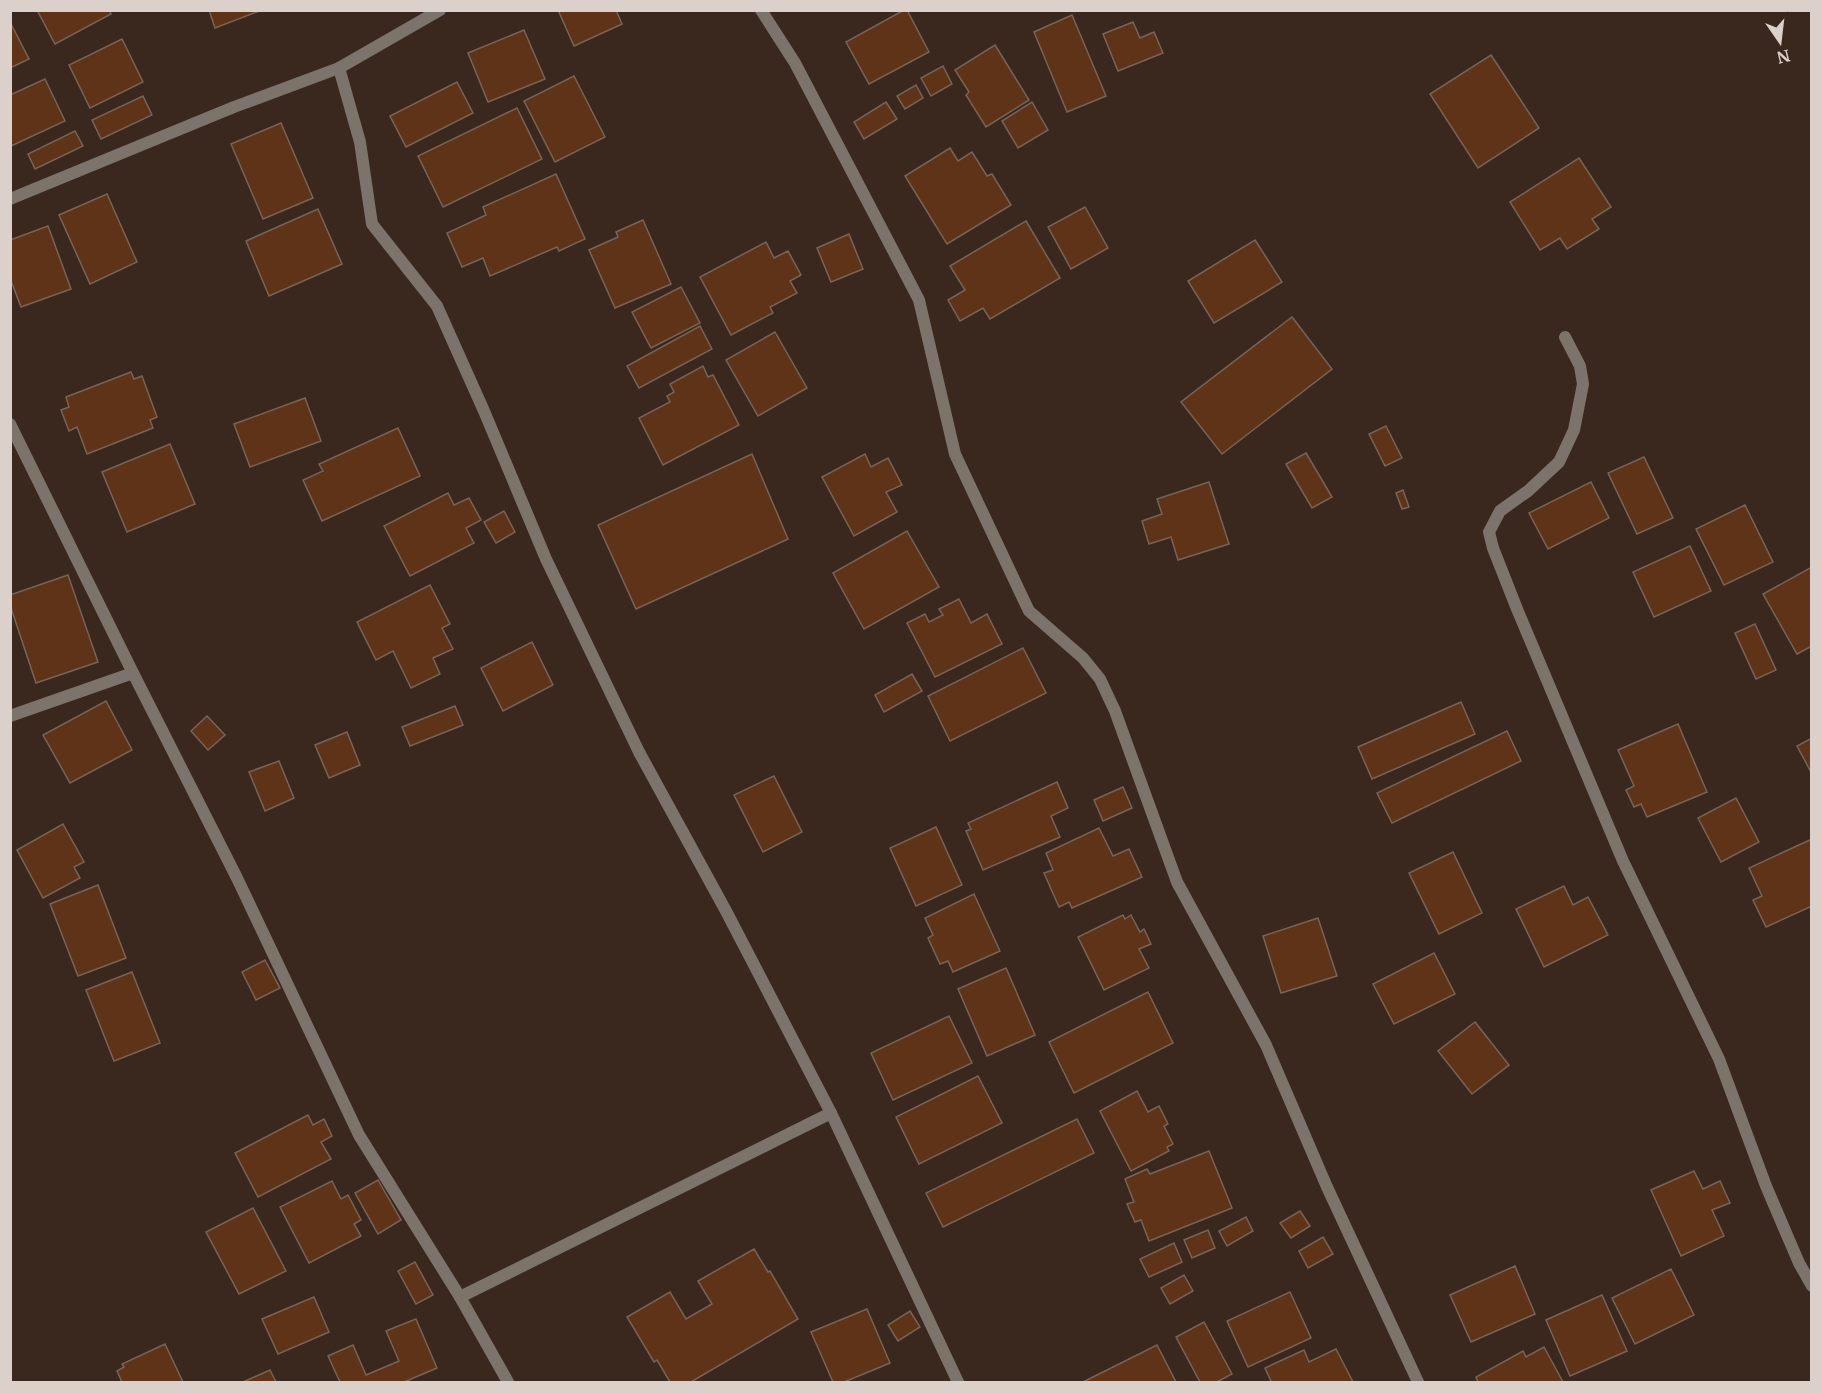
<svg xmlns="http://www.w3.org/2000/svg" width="1822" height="1393" font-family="Merriweather,serif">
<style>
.building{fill:#5f3317;stroke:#786358;stroke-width:1.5}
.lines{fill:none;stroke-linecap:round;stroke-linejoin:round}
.street{stroke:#7c736d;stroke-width:12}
</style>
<rect width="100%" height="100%" fill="#3a281e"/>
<!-- building -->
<g class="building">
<polygon points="37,10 109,10 111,14 55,44"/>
<polygon points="209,10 262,10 215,28"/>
<polygon points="558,10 616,10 622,24 574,46"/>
<polygon points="904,10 907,10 929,52 869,84 846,42"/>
<polygon points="1072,15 1106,96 1067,112 1034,32"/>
<polygon points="10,22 29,59 10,68"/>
<polygon points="1133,22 1140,38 1154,32 1163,53 1118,71 1103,34"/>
<polygon points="524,30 545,79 488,102 468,53"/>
<polygon points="122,39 143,82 90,108 69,65"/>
<polygon points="995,45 1029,100 986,127 966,95 969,92 955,70"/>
<polygon points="1491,55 1539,128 1478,168 1430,94"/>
<polygon points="943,66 952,84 931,96 921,78"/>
<polygon points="574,76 605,137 555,162 524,101"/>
<polygon points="45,79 65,121 11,146 10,95"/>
<polygon points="457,82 473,113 406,147 390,116"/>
<polygon points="916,85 923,98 905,109 897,96"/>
<polygon points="143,96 152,115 101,139 92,120"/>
<polygon points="886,102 897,119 864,139 854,122"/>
<polygon points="1032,102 1048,130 1018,148 1002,121"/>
<polygon points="517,108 542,159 443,207 418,156"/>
<polygon points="281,123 313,198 263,219 231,144"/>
<polygon points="75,131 83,146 35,169 28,154"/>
<polygon points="950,148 958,161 972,152 987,176 992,174 1011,205 947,244 905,176"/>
<polygon points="1579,158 1611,207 1592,219 1599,229 1567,249 1560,238 1540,250 1510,202"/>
<polygon points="556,174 585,239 559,251 557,247 490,276 483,258 462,267 447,233 486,215 483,207"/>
<polygon points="107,194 137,262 90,284 59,215"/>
<polygon points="1085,207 1108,248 1071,269 1048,227"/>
<polygon points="318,209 342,264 269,296 246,241"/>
<polygon points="643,220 671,284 615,308 589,250 618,237 616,232"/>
<polygon points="1026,221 1060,278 990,319 983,308 960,321 948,300 965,290 950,266"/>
<polygon points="48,226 71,289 21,307 10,278 10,240"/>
<polygon points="849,234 863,269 831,282 817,248"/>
<polygon points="1255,240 1282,282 1214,323 1188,281"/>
<polygon points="766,242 774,258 788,251 801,275 790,281 797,293 770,307 773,313 731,335 700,277"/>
<polygon points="681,287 700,323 651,348 632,312"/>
<polygon points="1292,317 1332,369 1222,454 1181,402"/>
<polygon points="700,326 712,349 639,388 627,366"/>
<polygon points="775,332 807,388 758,416 726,360"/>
<polygon points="703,366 708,377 713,375 739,425 663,465 639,418 670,402 667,396 674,392 670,384"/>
<polygon points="131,372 134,379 142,376 157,417 150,420 153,428 87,454 77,427 69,431 61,410 69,407 66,397"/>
<polygon points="305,398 321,441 250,467 234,424"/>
<polygon points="1386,426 1402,458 1385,466 1369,434"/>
<polygon points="398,428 420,476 322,521 303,480 323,471 319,464"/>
<polygon points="170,444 195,504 127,532 102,472"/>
<polygon points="1306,453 1332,497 1312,508 1286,464"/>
<polygon points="752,454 788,539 636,609 598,525"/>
<polygon points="865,454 871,467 888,458 902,485 886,492 897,512 854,536 822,477"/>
<polygon points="1644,457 1673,518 1637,534 1608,473"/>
<polygon points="1209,482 1229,544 1178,560 1171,537 1149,544 1142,521 1162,514 1157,499"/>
<polygon points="1591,482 1609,518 1548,549 1529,513"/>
<polygon points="1403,490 1409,507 1402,509 1396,493"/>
<polygon points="448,493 454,505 469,498 481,520 466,528 474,543 410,576 384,526"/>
<polygon points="1745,505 1773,562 1724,585 1696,529"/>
<polygon points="504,511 515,532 496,543 484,522"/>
<polygon points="907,531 939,587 864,629 833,573"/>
<polygon points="1690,546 1711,591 1654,617 1633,572"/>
<polygon points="1812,567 1812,646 1797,654 1763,594"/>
<polygon points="68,575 98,662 36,683 10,605 10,595"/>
<polygon points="430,585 450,624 442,628 453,649 433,658 440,674 411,688 393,651 376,660 357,622"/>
<polygon points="959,599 971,623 987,614 1002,644 935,677 907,623 925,614 929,622 943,615 939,609"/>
<polygon points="1755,624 1776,670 1756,679 1735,633"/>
<polygon points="532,642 553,685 503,711 481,668"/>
<polygon points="1023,648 1046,693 950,741 928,696"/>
<polygon points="912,674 922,691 884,712 875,695"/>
<polygon points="106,701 132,750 70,783 43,735"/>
<polygon points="1461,702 1475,734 1372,779 1358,747"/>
<polygon points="455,706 463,725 410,746 402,727"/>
<polygon points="207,716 225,735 208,750 191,731"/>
<polygon points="1678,724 1707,792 1647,817 1641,804 1634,807 1626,790 1634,786 1618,750"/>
<polygon points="1507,731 1521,761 1392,823 1377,793"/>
<polygon points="347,732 360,765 329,778 315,745"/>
<polygon points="1812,738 1812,774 1797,746"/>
<polygon points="279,761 294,798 265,811 249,772"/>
<polygon points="774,776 802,832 763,852 734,795"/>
<polygon points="1057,782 1068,808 1051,816 1060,837 983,870 966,831 971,829 968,823"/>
<polygon points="1123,787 1132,808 1103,821 1094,800"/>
<polygon points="1736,798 1759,842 1721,862 1698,818"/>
<polygon points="63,824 84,862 74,867 80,878 43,898 17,850"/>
<polygon points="936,827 962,885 916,906 890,848"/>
<polygon points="1099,828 1113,856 1129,849 1142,877 1072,908 1069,902 1059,907 1044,873 1053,870 1046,853"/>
<polygon points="1812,839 1812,906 1766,927 1753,900 1762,896 1749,868"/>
<polygon points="1453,852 1482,913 1439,934 1409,873"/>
<polygon points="98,885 126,958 78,976 50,904"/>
<polygon points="1564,886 1573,905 1588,897 1608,935 1544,967 1516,909"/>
<polygon points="974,894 1000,951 953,972 948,961 940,964 928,938 933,935 925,918"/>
<polygon points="1123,915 1125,919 1131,915 1140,932 1144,929 1151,944 1139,949 1149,968 1104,990 1078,937"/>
<polygon points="1318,918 1337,976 1281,993 1263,936"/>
<polygon points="1434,953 1455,994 1394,1024 1373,984"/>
<polygon points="265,960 280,988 256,1000 242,972"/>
<polygon points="1006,968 1035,1035 987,1056 958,989"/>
<polygon points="132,972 160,1043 114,1061 86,990"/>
<polygon points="1148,992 1173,1043 1074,1093 1049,1042"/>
<polygon points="949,1016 972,1063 893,1100 871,1053"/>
<polygon points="1475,1022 1509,1065 1472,1094 1438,1051"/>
<polygon points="978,1076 1002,1123 919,1164 896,1117"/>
<polygon points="1137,1091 1148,1112 1159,1106 1168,1124 1164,1126 1173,1144 1167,1147 1169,1151 1131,1171 1100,1111"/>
<polygon points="308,1115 313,1125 324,1119 332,1136 321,1142 331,1159 258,1197 235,1153"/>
<polygon points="1077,1119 1094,1153 943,1227 926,1193"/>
<polygon points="1209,1151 1232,1208 1149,1241 1141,1220 1135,1222 1127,1204 1134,1202 1125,1179 1147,1169 1150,1174"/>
<polygon points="1694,1171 1703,1189 1720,1181 1730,1203 1712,1210 1724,1236 1681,1256 1651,1190"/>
<polygon points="378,1180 401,1220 378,1234 355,1193"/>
<polygon points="332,1181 341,1199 348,1195 361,1220 354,1224 361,1236 309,1263 280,1207"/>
<polygon points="253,1208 286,1271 239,1294 206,1232"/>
<polygon points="1300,1211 1310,1226 1291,1238 1280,1223"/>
<polygon points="1246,1217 1253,1231 1227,1246 1219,1231"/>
<polygon points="1208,1230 1215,1248 1192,1258 1184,1240"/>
<polygon points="1323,1237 1333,1254 1308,1268 1299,1251"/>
<polygon points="1174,1243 1182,1262 1149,1277 1140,1259"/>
<polygon points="754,1249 768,1272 770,1271 798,1319 691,1382 670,1382 657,1360 654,1362 627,1317 670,1292 686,1319 712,1304 698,1281"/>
<polygon points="415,1262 433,1295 416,1304 398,1271"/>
<polygon points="1515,1266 1535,1314 1471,1342 1450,1295"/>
<polygon points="1671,1269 1694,1315 1635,1344 1612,1298"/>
<polygon points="1184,1275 1193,1291 1170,1304 1161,1288"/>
<polygon points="1290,1292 1311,1338 1248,1367 1227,1321"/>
<polygon points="1602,1295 1627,1351 1570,1376 1546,1320"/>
<polygon points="314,1297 329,1332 278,1354 262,1319"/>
<polygon points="867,1309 890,1363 844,1382 833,1382 811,1332"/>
<polygon points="910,1311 920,1327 898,1341 888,1325"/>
<polygon points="416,1319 437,1368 404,1382 340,1382 328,1356 353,1345 366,1375 399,1361 386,1331"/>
<polygon points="1204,1322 1232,1374 1217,1382 1200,1382 1176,1337"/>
<polygon points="165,1344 183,1382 122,1382 117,1371 124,1367 122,1364"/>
<polygon points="1157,1345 1176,1382 1083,1382"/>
<polygon points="1544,1347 1563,1382 1478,1382 1476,1377 1523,1351 1526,1357"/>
<polygon points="1336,1349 1353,1382 1268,1382 1271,1381 1265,1368 1304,1350 1309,1362"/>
<polygon points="270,1370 276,1382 243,1382"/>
</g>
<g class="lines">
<!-- street -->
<g class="street">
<polyline points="761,10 795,63 919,300 955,454 1019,590 1029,611 1083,658 1100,679 1115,711 1177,882 1266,1045 1327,1187 1418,1382"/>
<polyline points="339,68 360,142 372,224 437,306 484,411 546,559 639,752 726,911 831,1113 958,1382"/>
<polyline points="10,199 234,107 339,68 440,10"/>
<polyline points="1565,337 1580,366 1583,384 1574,430 1559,462 1528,491 1500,511 1489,532 1493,548 1517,609 1623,861 1719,1059 1766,1186 1799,1263 1812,1286"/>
<polyline points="10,424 133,673 237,878 359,1135 460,1297 508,1382"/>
<polyline points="10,716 133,673"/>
<polyline points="460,1297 831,1113"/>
</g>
</g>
<!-- border -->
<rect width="1822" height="1393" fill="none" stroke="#dcd0ca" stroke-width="24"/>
<!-- north arrow -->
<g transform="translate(1780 42) rotate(166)" stroke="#3a281e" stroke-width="4.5" paint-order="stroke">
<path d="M0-4.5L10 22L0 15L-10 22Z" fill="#dcd0ca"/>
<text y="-9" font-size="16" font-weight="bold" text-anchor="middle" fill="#dcd0ca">N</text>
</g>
</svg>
